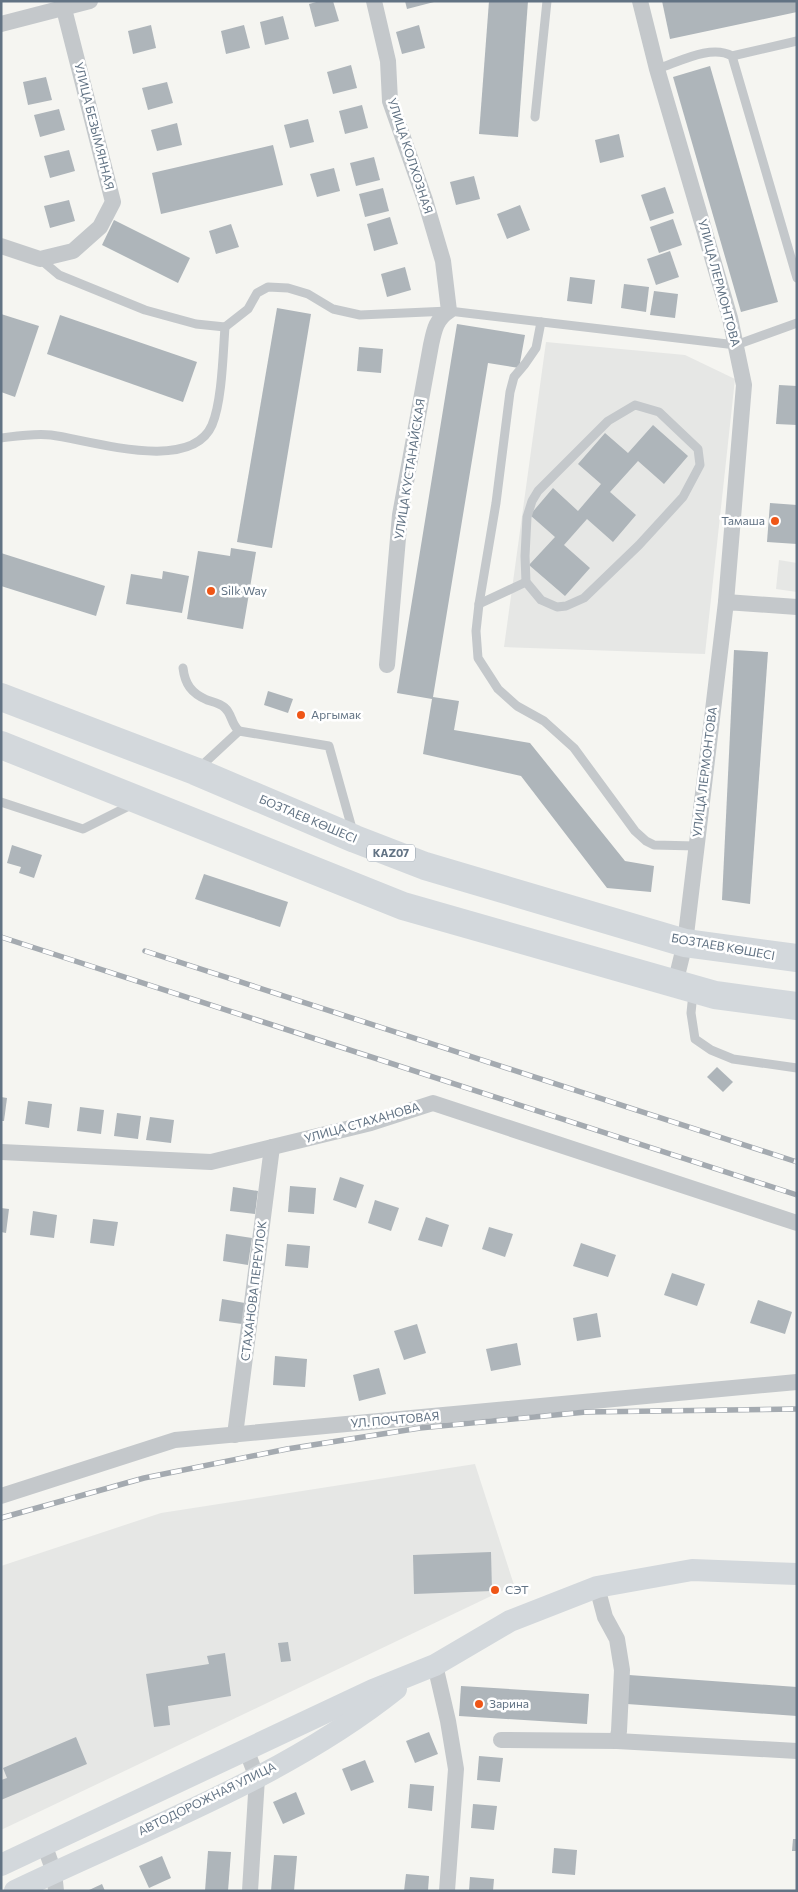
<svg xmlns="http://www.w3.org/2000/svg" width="798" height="1892" font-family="Commissioner,sans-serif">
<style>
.built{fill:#e6e7e5}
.building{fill:#aeb5ba}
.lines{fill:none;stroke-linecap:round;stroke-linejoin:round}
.lane{stroke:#c4c8cb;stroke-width:9}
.street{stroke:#c4c8cb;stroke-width:16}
.secondary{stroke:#d3d8dc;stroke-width:22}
.highway{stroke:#d3d8dc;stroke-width:28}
.rail-casing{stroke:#a4aab0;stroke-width:5.5}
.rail{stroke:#fff;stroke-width:4;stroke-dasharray:11;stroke-linecap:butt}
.poi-dot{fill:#ef5617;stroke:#fff;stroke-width:2}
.labels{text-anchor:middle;stroke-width:5;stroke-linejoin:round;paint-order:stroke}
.shield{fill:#fff;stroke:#919da9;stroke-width:1}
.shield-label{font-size:11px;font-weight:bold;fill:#627384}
.street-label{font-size:12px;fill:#627384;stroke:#fff}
.poi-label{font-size:12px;fill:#627384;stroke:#fff;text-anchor:start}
</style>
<rect width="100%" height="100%" fill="#f5f5f1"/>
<!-- built -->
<g class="built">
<polygon points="546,342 685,355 735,379 705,654 504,647"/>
<polygon points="779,560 797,563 797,592 776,589"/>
<polygon points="475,1464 514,1585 1,1830 1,1566 161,1513"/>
</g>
<!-- building -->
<g class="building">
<polygon points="320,1 333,1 339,21 315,27 309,4"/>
<polygon points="405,1 434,1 434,2 407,9"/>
<polygon points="489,1 528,1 518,137 479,134"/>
<polygon points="662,1 797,1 797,12 670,39"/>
<polygon points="283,16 289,39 265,45 260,22"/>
<polygon points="151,25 156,48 133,54 128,31"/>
<polygon points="244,25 250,48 226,54 221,31"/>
<polygon points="419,25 425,48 402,54 396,32"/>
<polygon points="351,65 357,88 333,94 327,72"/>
<polygon points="710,66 778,302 741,312 673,77"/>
<polygon points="46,77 52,100 28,105 23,82"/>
<polygon points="167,82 173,103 148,110 142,88"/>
<polygon points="362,105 368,128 345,134 339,111"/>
<polygon points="59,109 65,130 40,137 34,115"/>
<polygon points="308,119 314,142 290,148 284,125"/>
<polygon points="177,123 182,145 157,151 151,130"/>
<polygon points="619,134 624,157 600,163 595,140"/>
<polygon points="273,145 283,185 161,214 152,173"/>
<polygon points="69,150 75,171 50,178 44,156"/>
<polygon points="374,157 380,180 356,186 350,163"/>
<polygon points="334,168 340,191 317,197 310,174"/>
<polygon points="474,176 480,199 456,205 450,182"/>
<polygon points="665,187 674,213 650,221 641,195"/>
<polygon points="383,188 389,211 365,217 359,194"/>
<polygon points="69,200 75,221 50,228 44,206"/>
<polygon points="520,205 530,230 507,239 497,214"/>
<polygon points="390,217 398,244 374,251 367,224"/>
<polygon points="673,219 682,245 659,253 650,227"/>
<polygon points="114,220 190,258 178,283 102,245"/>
<polygon points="231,224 239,247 216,254 209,231"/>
<polygon points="670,251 679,277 656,285 647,259"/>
<polygon points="405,267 411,290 387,297 381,274"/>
<polygon points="570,277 595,280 592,304 567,301"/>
<polygon points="624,284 649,287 646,312 621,308"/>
<polygon points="654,291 678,294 675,318 650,315"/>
<polygon points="277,308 311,314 272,548 237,542"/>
<polygon points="1,314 39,326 15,397 1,392"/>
<polygon points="60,315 197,362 183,402 47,354"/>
<polygon points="457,324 525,335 519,368 488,363 433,697 459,701 454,730 530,743 625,861 654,866 651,892 607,888 521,776 423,754 432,699 397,693"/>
<polygon points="359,347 383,349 381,373 357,371"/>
<polygon points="779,385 797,386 797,425 776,424"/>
<polygon points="653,425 688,456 664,484 638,461 610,492 636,515 613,542 587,519 564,545 590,568 565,596 529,565 555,537 530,515 553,488 578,511 601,484 578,464 605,433 628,453"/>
<polygon points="770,503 797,505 797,544 767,542"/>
<polygon points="231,548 256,552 243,629 187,619 198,551 230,556"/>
<polygon points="1,553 105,586 96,616 1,586"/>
<polygon points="163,571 189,576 182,613 126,604 131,574 162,579"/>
<polygon points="734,650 768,652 750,904 722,900"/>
<polygon points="268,691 293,699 288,713 264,705"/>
<polygon points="12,845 42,855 34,878 19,873 21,867 7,863"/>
<polygon points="204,874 288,902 280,927 195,899"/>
<polygon points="717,1067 733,1082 723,1092 707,1077"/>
<polygon points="1,1097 7,1098 4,1121 1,1121"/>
<polygon points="28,1101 52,1104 49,1128 25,1124"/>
<polygon points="80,1107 104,1110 101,1134 77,1131"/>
<polygon points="117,1113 141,1116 138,1139 114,1136"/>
<polygon points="150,1117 174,1120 171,1143 146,1140"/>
<polygon points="340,1177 364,1185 356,1208 333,1200"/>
<polygon points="290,1186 316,1188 314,1214 288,1212"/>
<polygon points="233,1187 258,1191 255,1214 230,1211"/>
<polygon points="375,1200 399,1208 391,1231 368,1223"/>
<polygon points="1,1208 9,1209 6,1233 1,1232"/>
<polygon points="33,1211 57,1215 54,1238 30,1235"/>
<polygon points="426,1217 449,1225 442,1247 418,1240"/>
<polygon points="93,1219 118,1222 114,1246 90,1243"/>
<polygon points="489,1227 513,1234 505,1257 482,1249"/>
<polygon points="226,1234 252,1238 248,1265 223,1261"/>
<polygon points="581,1243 616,1255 608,1277 573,1266"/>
<polygon points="287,1244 310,1246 308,1268 285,1266"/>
<polygon points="672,1273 705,1284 697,1306 664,1295"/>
<polygon points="222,1299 245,1303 242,1324 219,1321"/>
<polygon points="758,1300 792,1312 785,1334 750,1323"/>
<polygon points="597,1313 601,1337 577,1341 573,1318"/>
<polygon points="417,1324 426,1353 404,1360 394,1331"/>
<polygon points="517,1343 521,1365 491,1371 486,1349"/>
<polygon points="275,1356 307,1359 305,1387 273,1385"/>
<polygon points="379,1368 386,1394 359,1401 353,1375"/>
<polygon points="491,1552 492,1591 414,1594 413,1555"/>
<polygon points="288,1642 291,1661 281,1662 278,1643"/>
<polygon points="225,1653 231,1696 168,1706 170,1725 154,1727 146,1674 209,1664 207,1656"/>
<polygon points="629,1675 797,1687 797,1716 627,1704"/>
<polygon points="461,1686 589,1694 587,1724 459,1716"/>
<polygon points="429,1732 438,1754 415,1763 406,1741"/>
<polygon points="76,1737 87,1764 1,1800 1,1780 7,1778 3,1768"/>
<polygon points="479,1756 503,1758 500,1782 477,1780"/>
<polygon points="365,1760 374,1782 351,1791 342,1769"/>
<polygon points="410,1784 434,1786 432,1811 408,1808"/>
<polygon points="296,1792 305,1814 283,1824 273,1802"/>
<polygon points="473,1804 497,1806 494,1830 471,1828"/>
<polygon points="793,1839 797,1839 797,1851 792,1851"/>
<polygon points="554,1848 577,1850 575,1875 552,1873"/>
<polygon points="208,1851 231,1852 228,1891 205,1891"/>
<polygon points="274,1855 297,1856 294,1891 271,1891"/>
<polygon points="162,1856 171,1878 149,1888 139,1866"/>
<polygon points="406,1874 429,1876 428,1891 404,1891"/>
<polygon points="470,1877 494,1879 493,1891 469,1891"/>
<polygon points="102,1884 105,1891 87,1891"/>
</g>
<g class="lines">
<!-- lane -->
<g class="lane">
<polyline points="732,56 797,41"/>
<path d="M657,69c22,-7 54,-25 75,-13l65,222"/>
<polyline points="535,117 547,1"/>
<polyline points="40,259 59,275 145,310 196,324 225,327 248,309 257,293 268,287 288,288 308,294 333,309 360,315 449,311 736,345 797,323"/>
<polyline points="541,322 536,348 525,364 514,377 510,392 496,503 479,604 476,631 478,658 498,689 517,706 544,721 574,748 635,831 646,841 654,845 696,846"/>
<polygon points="635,405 659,412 698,449 700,465 683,497 639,545 584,598 566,606 557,607 541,600 526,582 525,556 527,517 532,501 538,491 608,421"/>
<path d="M1,438c16,-2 34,-5 50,-3 39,5 140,39 161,-10 10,-23 11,-71 13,-98"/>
<polyline points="479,604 526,582"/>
<path d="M183,668c2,16 8,25 24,32 6,2 13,3 18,8 7,6 6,16 14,23"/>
<polyline points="198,769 239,731 329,746 353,832"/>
<polyline points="1,802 83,829 133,804"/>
<polyline points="693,993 691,1013 695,1039 711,1050 733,1059 797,1068"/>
</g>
<!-- street -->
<g class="street">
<path d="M374,1l14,60 2,40 35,99 18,61 6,50c-13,8 -15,20 -18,34l-31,170 -13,150"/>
<polyline points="640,1 657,69 730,318 744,385 726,602"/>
<polyline points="1,24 90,1"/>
<polyline points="1,246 40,259 73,251 100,227 113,202 62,1"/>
<polyline points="675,984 685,943 726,602 797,607"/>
<polyline points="1,1152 211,1162 371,1123 433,1103 797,1223"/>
<polyline points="235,1435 272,1147"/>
<polyline points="1,1496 175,1440 797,1382"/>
<polyline points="435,1665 448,1721 456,1769 447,1891"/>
<polyline points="501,1740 617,1741 619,1731 622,1670 617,1639 605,1617 597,1587"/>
<polyline points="617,1741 797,1751"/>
<polyline points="246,1749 257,1778 250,1891"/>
<polyline points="44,1844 54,1872 56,1891"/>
</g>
<!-- secondary -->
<g class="secondary">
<polyline points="1,1865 373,1690 435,1665 510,1621 597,1587 692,1570 797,1574"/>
<path d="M15,1891c127,-61 271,-114 381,-202"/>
</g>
<!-- highway -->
<g class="highway">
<polyline points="1,697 195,771 355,839 425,866 685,943 797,958"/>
<polyline points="1,745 403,906 715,995 797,1006"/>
</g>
<!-- rail casing -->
<g class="rail-casing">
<g id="rail">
<polyline points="1,937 797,1195"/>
<polyline points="145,951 797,1162"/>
<polyline points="1,1518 144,1478 287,1449 420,1428 586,1412 797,1409"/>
</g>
</g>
<!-- rail -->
<use href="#rail" class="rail"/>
</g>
<!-- markers -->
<g class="poi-dot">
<circle cx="775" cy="521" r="5"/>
<circle cx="211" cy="591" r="5"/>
<circle cx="301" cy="715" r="5"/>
<circle cx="495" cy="1590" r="5"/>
<circle cx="479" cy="1704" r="5"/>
</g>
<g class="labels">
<!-- shield labels -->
<rect class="shield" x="367" y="844.5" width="48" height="17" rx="4"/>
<g class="shield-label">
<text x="391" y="857">KAZ07</text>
</g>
<!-- street labels -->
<g class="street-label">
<text transform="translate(94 126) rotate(76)" y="4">УЛИЦА БЕЗЫМЯННАЯ</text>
<text transform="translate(410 156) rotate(72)" y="4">УЛИЦА КОЛХОЗНАЯ</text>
<text transform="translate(719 283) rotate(75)" y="4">УЛИЦА ЛЕРМОНТОВА</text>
<text transform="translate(410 469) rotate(-81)" y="4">УЛИЦА КУСТАНАЙСКАЯ</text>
<text transform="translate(705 772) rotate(-83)" y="4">УЛИЦА ЛЕРМОНТОВА</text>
<text transform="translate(308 819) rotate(23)" y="4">БОЗТАЕВ КӨШЕСІ</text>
<text transform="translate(723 947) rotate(10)" y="4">БОЗТАЕВ КӨШЕСІ</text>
<text transform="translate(362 1123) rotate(-16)" y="4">УЛИЦА СТАХАНОВА</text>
<text transform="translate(254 1291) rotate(-83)" y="4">СТАХАНОВА ПЕРЕУЛОК</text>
<text transform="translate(395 1420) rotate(-5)" y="4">УЛ. ПОЧТОВАЯ</text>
<text transform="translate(207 1799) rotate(-26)" y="4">АВТОДОРОЖНАЯ УЛИЦА</text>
</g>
<!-- poi labels -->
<g class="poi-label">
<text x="765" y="525" text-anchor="end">Тамаша</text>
<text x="221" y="595">Silk Way</text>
<text x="311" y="719">Аргымак</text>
<text x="505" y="1594">СЭТ</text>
<text x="489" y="1708">Зарина</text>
</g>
</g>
<!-- border -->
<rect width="798" height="1892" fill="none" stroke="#627384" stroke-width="5"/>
</svg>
